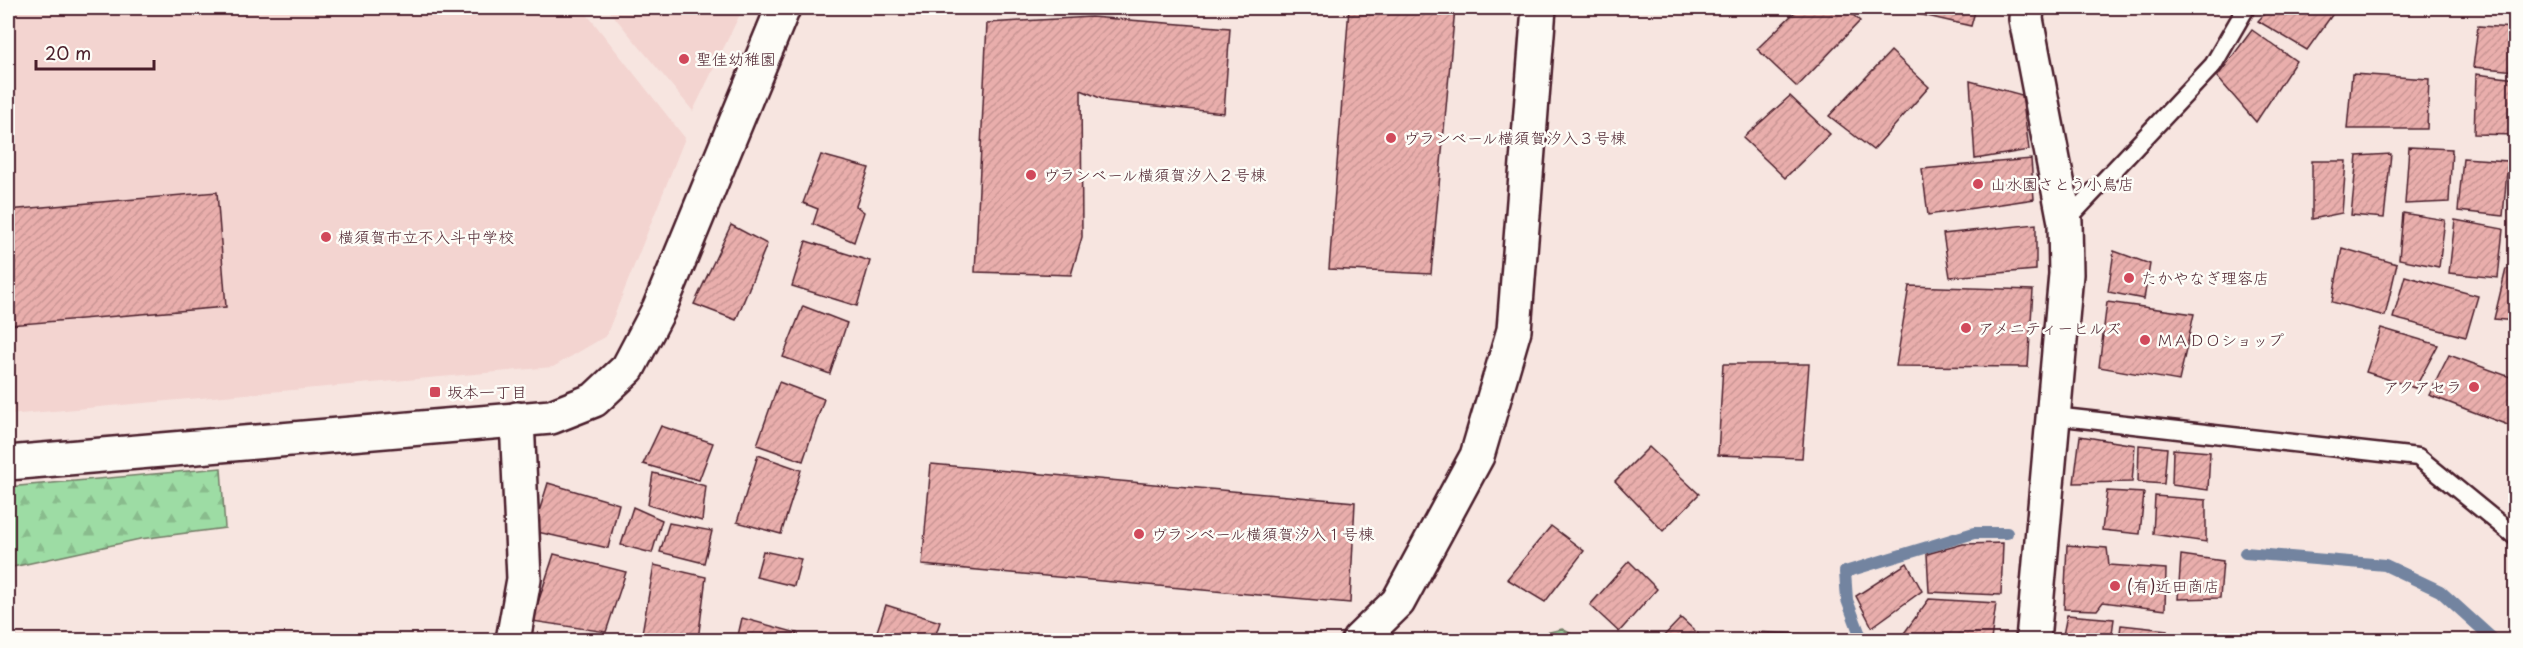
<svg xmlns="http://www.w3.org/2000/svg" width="2523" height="648" font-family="'Playpen Sans','Klee One',sans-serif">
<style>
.built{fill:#f3d4d0}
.forest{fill:url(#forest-firs);stroke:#747e68;stroke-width:1.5}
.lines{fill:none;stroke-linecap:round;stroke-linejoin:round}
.stream{stroke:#7384a0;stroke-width:12}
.building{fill:url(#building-hatch);stroke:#4a1f2b;stroke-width:1.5}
.service-casing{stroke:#4a1f2b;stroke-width:21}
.minor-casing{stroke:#4a1f2b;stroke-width:38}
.tertiary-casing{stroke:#4a1f2b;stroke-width:38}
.service{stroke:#fdfcf7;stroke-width:16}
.minor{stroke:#fdfcf7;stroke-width:33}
.tertiary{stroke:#fdfcf7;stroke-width:33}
.poi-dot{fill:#d1495b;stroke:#fdfcf7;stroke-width:2}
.labels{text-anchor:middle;stroke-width:5;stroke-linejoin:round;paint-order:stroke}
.poi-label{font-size:16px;fill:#4a1f2b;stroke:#fdfcf7;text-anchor:start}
</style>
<defs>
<pattern id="forest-firs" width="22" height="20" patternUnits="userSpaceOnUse" patternTransform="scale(1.5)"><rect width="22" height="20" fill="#9ddca4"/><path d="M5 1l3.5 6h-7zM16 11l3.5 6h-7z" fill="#89bc8d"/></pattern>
<pattern id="building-hatch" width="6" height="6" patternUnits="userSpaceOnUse" patternTransform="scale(1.5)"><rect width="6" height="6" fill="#e9aeac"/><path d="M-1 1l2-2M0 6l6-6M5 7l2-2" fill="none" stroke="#c99594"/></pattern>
</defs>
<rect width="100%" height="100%" fill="#f7e5e0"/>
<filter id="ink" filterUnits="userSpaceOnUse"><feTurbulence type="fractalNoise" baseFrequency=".0167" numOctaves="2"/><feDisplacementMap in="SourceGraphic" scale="12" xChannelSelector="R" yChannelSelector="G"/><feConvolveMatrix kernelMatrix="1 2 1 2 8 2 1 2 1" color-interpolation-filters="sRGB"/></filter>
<g filter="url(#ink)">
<!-- built -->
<g class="built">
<polygon points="8,8 582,8 685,138 606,336 553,367 8,415"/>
<polygon points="607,8 743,8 693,111"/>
</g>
<!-- forest -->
<g class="forest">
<polygon points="221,468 225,528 140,539 8,568 8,487"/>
<polygon points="1562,629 1583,640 1516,640"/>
</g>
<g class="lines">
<!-- stream -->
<g class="stream">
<polyline points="2245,553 2385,565 2440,591 2494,640"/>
<polyline points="1862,640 1847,600 1845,572 1974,533 2007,533"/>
</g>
</g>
<!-- building -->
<g class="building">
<polygon points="1349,8 1455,8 1431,274 1329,269"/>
<polygon points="1799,8 1845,8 1860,21 1797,87 1757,49"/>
<polygon points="1919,8 1976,8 1971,26 1918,14"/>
<polygon points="2270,8 2337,8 2307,50 2258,21"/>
<polygon points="1091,17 1230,28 1224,113 1107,101 1081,90 1082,237 1071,275 975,272 987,23"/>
<polygon points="2478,26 2516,28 2516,71 2473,67"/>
<polygon points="2252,30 2296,61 2256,122 2217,77"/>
<polygon points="1891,51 1929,87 1873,150 1829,116"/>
<polygon points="2352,74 2429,79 2427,129 2347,129"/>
<polygon points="2476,74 2516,79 2516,135 2474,134"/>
<polygon points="1970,81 2022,95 2029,150 1975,159"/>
<polygon points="1790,96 1830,134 1785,178 1743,138"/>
<polygon points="2409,147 2452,149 2449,202 2405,204"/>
<polygon points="2391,154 2384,218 2351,215 2357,156"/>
<polygon points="821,155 869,168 856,206 864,212 854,242 813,224 818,209 803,203"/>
<polygon points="2463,158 2508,161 2503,216 2458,211"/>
<polygon points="2031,159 2034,199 1928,215 1922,169"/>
<polygon points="2312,161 2346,161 2342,213 2312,219"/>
<polygon points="217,192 226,307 9,325 8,210"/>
<polygon points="2403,213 2445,220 2439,267 2399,259"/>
<polygon points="2455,220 2503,229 2498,278 2449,273"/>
<polygon points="2036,224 2036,270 1950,277 1943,234"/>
<polygon points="731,225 767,244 736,320 694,304"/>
<polygon points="806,241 870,261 857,306 792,286"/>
<polygon points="2342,248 2397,264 2385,316 2332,302"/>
<polygon points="2114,251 2150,264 2144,299 2108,292"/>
<polygon points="2506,269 2516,269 2516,321 2494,319"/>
<polygon points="2405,276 2478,296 2466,337 2393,318"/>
<polygon points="1909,286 2033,290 2028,367 1896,366"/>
<polygon points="2107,302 2194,314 2179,381 2099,367"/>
<polygon points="803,306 847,323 830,374 783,357"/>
<polygon points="2381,328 2438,345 2415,388 2366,372"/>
<polygon points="2449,355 2516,379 2516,422 2513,427 2429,395"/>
<polygon points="1723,364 1809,364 1802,458 1718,455"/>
<polygon points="779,382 824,399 803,461 757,445"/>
<polygon points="661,426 713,443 699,480 643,464"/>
<polygon points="2080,436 2135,445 2132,482 2074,483"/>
<polygon points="2139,445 2167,448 2164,484 2138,482"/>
<polygon points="1649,447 1699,494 1663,531 1615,481"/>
<polygon points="2173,449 2210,452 2208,490 2172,485"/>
<polygon points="758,455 801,470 781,534 737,522"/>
<polygon points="931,464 1355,502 1350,603 922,565"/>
<polygon points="653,473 706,486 702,521 648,505"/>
<polygon points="548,483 619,504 608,548 533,531"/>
<polygon points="2107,491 2144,493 2140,534 2102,530"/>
<polygon points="2155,496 2206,500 2206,542 2153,534"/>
<polygon points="633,507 662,520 652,553 621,545"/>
<polygon points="669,523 712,531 704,563 660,552"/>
<polygon points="1551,526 1584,551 1545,602 1507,579"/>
<polygon points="2003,543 2001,595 1929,592 1927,554 1963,544"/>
<polygon points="2067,545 2107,548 2109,565 2166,569 2165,610 2103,602 2097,610 2064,609"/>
<polygon points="763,551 801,559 794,586 756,577"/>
<polygon points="554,554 626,572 606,632 532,621"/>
<polygon points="2181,555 2223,561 2220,598 2178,599"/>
<polygon points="1629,561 1657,589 1619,632 1590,605"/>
<polygon points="1907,563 1922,591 1872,627 1856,596"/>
<polygon points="654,565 706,577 698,640 642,633"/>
<polygon points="1929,599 1996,603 1991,640 1899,640"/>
<polygon points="886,605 940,622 934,640 874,640"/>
<polygon points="2067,615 2114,619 2111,640 2062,640"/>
<polygon points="742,618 797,633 796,640 737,640"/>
<polygon points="1681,618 1705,640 1660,640"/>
<polygon points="2121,625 2167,630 2166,640 2119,640"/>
<polygon points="1751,632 1801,634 1801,640 1751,640"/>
</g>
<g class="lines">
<!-- service casing -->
<g class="service-casing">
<g id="service">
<polyline points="2065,222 2213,65 2246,8"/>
<polyline points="2054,416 2418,457 2516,537"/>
</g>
</g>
<!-- minor casing -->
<g class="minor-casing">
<g id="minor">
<polyline points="513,640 524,579 517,419"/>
<polyline points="1359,640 1398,602 1477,456 1514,330 1539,8"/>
</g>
</g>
<!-- tertiary casing -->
<g class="tertiary-casing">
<g id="tertiary">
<polyline points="2027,8 2026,19 2065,222 2066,274 2033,640"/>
<polyline points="8,463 551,417 594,400 628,368 659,309 783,8"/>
</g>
</g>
<!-- service -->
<use href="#service" class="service"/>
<!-- minor -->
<use href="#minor" class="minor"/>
<!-- tertiary -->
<use href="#tertiary" class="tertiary"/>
</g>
</g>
<!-- markers -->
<g class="poi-dot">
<circle cx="684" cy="59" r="6"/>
<circle cx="1391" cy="138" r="6"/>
<circle cx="1031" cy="175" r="6"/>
<circle cx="1978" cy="184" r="6"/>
<circle cx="326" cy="237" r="6"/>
<circle cx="2129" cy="278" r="6"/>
<circle cx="1966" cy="328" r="6"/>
<circle cx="2145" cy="340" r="6"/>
<circle cx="2474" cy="387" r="6"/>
<rect x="429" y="386" width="12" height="12" rx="3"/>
<circle cx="1139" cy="534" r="6"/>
<circle cx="2115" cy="586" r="6"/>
</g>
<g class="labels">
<!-- poi labels -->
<g class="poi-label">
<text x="696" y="65">聖佳幼稚園</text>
<text x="1403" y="144">ヴランベール横須賀汐入３号棟</text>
<text x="1043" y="181">ヴランベール横須賀汐入２号棟</text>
<text x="1990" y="190">山水園さとう小鳥店</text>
<text x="338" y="243">横須賀市立不入斗中学校</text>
<text x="2141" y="284">たかやなぎ理容店</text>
<text x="1978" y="334">アメニティーヒルズ</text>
<text x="2157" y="346">ＭＡＤＯショップ</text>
<text x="2462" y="393" text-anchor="end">アクアセラ</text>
<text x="447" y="398">坂本一丁目</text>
<text x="1151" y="540">ヴランベール横須賀汐入１号棟</text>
<text x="2127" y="592">(有)近田商店</text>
</g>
</g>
<!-- margin -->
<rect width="2523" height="648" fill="none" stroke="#fdfcf7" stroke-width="30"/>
<rect x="15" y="15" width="2493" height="618" fill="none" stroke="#4a1f2b" stroke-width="2" filter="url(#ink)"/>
<!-- scale -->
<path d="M36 60v9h118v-9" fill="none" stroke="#4a1f2b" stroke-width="3"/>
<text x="45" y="60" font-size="18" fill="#4a1f2b" stroke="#fdfcf7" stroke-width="4.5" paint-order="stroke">20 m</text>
</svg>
